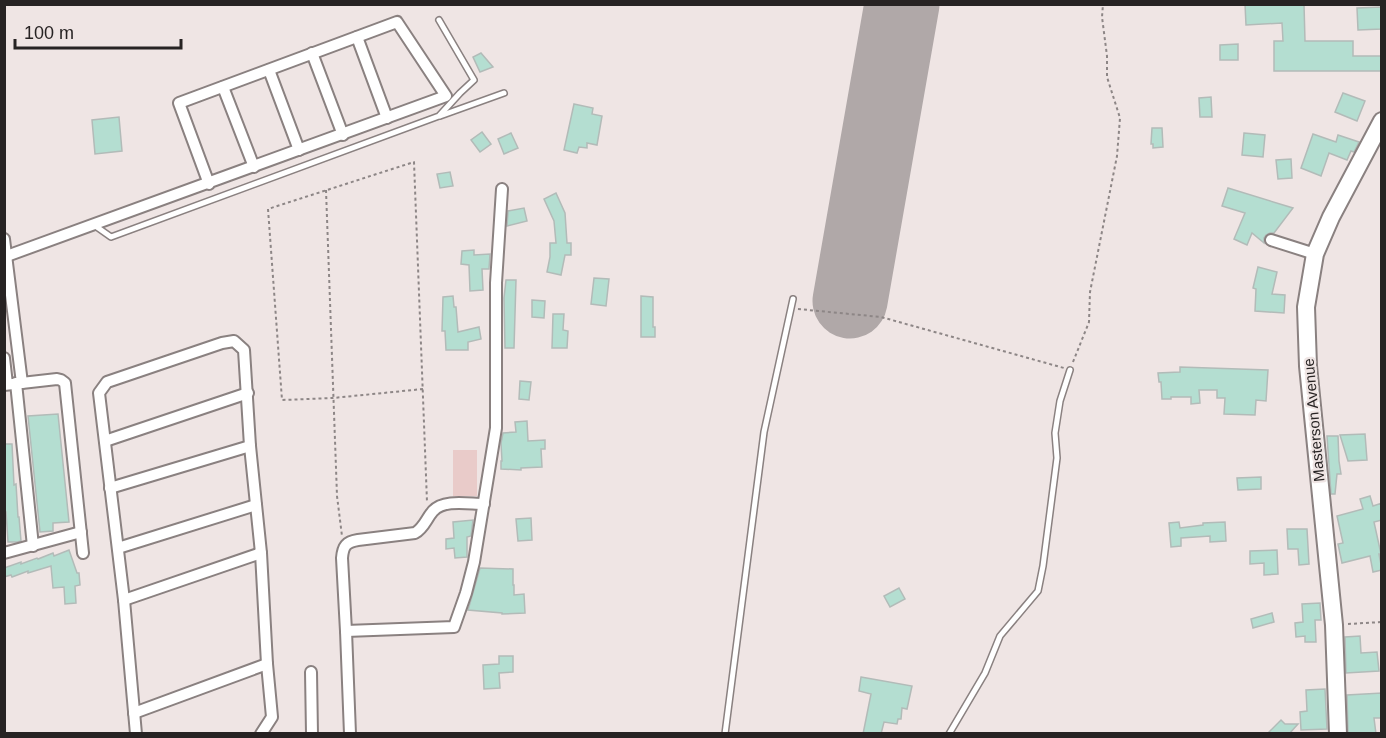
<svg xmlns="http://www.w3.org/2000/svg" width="1386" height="738" font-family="Helvetica,sans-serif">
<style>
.green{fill:#e9cbc9}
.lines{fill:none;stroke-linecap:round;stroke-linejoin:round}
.runway{stroke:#b0a8a8;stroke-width:75}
.building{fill:#b4ded1;stroke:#b2bbb8;stroke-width:1.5}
.lane-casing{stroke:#8a8180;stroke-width:8}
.street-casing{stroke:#8a8180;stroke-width:14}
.primary-casing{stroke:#8a8180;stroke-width:20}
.path{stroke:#8d8686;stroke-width:2;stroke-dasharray:3 3;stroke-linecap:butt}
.lane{stroke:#fff;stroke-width:5}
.street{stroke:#fff;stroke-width:10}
.primary{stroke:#fff;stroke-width:16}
.labels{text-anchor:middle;stroke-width:4.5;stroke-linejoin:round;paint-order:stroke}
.street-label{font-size:15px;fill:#272323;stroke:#efe5e4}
</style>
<rect width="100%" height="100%" fill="#efe5e4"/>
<!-- green -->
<rect class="green" x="453" y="450" width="24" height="46"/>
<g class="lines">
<!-- runway -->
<polyline class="runway" points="850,301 902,4"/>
</g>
<!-- building -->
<g class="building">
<polygon points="1245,4 1304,4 1305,41 1353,41 1353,56 1382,56 1382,71 1274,71 1274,41 1283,41 1282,23 1246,25"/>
<polygon points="1382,7 1382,29 1358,30 1357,8"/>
<polygon points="1238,44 1238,60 1220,60 1220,45"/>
<polygon points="481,53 493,67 480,72 473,57"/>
<polygon points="1343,93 1365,101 1357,121 1335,112"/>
<polygon points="1211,97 1212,117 1200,117 1199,98"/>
<polygon points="574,104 593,108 592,114 602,116 597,145 587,143 587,148 579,147 577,153 564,150"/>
<polygon points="119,117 122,151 95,154 92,120"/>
<polygon points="1152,128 1162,128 1163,147 1153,148 1153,144 1151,144"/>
<polygon points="482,132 491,144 480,152 471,140"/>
<polygon points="511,133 518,148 504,154 498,139"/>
<polygon points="1244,133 1265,135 1263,157 1242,155"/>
<polygon points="1313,134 1336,142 1338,135 1359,142 1354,152 1351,151 1347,160 1329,153 1321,176 1301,168"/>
<polygon points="1291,159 1292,178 1278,179 1276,160"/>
<polygon points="450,172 453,186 440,188 437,174"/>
<polygon points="1228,188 1293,208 1274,233 1270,233 1266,235 1264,238 1264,243 1252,233 1247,245 1234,239 1245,213 1222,206"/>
<polygon points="556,193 565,213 567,243 571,243 571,255 565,255 561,275 547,272 550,257 550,243 556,243 554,221 544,199"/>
<polygon points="524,208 527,221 507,226 508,211"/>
<polygon points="474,250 474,255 490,254 489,269 482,269 483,290 470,291 469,265 461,264 462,251"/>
<polygon points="1258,267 1277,272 1272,294 1285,295 1284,313 1255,311 1256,289 1253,288"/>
<polygon points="594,278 609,279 606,306 591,304"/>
<polygon points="506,280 516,280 514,348 505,348 504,298"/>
<polygon points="453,296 454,307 456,307 458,332 479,327 481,339 468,342 468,350 446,350 445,331 442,331 443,297"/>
<polygon points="641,296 653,297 653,327 655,327 655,337 641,337"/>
<polygon points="532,300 545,301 544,318 532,317"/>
<polygon points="553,314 564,314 563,330 568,331 567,348 552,348"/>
<polygon points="1180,367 1268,370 1266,401 1256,400 1255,415 1224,414 1225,398 1217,398 1217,390 1199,390 1200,403 1191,404 1191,397 1171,397 1171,399 1162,399 1161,382 1159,382 1158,373 1180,372"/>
<polygon points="520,381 531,382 529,400 519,399"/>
<polygon points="58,414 69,522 53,523 53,531 40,532 28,416"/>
<polygon points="527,421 528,441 545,440 545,449 541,449 542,467 521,468 521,470 501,469 501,461 502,461 501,443 503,433 516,432 515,422"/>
<polygon points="1365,434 1367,460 1348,461 1340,435"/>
<polygon points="1327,436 1338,436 1339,461 1341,474 1337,474 1335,494 1331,494"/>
<polygon points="4,444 12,444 14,485 16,484 18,517 19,517 21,541 17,542 8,542 6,512 4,512"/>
<polygon points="1261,477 1261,489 1238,490 1237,478"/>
<polygon points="1370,496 1373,506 1382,503 1382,520 1374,522 1381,554 1379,554 1382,570 1373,572 1370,556 1342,563 1338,544 1343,543 1337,516 1363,509 1360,499"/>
<polygon points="531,518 532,540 518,541 516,519"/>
<polygon points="473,520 471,536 467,537 467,557 455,558 454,548 446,549 446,539 454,538 453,522"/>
<polygon points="1179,522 1180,528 1203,525 1203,523 1225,522 1226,541 1210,542 1210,536 1196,537 1181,538 1181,546 1171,547 1169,523"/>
<polygon points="1287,529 1307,529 1309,564 1299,565 1298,549 1288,549"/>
<polygon points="69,550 77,573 79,573 80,585 75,586 76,603 65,604 64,587 53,588 51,566 28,573 28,571 12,577 11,575 4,577 4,568 21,562 21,564 37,558 38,559 53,553 54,556"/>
<polygon points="1277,550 1278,574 1264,575 1264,563 1250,564 1250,551"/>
<polygon points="480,568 513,569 513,585 514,585 514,595 524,594 525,613 502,614 502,613 468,610"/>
<polygon points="899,588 905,599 890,607 884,596"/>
<polygon points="1320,603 1321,620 1315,620 1316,642 1305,642 1305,636 1296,637 1295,623 1303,622 1302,604"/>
<polygon points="1272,613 1274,622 1253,628 1251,619"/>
<polygon points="1360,636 1361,653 1377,652 1379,671 1346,673 1345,637"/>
<polygon points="499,656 513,656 513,672 499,673 500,688 484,689 483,665 499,664"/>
<polygon points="861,677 912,686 907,709 902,708 901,719 898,719 897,724 884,722 881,734 863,734 871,694 859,691"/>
<polygon points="1325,689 1327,729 1301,730 1300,712 1307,711 1306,690"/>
<polygon points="1382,693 1382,718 1374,718 1376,734 1348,734 1347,695"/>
<polygon points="1281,720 1285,724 1298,724 1289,734 1267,734"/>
</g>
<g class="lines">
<!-- lane casing -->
<g class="lane-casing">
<g id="lane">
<polyline points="440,116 504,93"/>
<polyline points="94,225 111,237 439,116 460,93 474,80 439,20"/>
<polyline points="725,734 764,432 793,299"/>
<polyline points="949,734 985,673 1000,636 1038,591 1043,566 1057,458 1055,433 1060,401 1070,370"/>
</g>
</g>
<!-- street casing -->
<g class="street-casing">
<g id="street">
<polyline points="357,37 387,118"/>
<polyline points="312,53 343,135"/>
<polyline points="269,70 299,150"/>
<polyline points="223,87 254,167"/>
<polyline points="4,239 22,383"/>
<polyline points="1271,240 1315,254"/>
<polyline points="4,257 446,96 397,22 179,103 209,184"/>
<polyline points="4,358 7,384"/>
<polyline points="16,383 33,546"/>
<polyline points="4,385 57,379 61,380 65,383 83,553"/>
<polyline points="105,441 248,393"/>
<polyline points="110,488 250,446"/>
<polyline points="118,548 256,505"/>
<polyline points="4,553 81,532"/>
<polyline points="124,600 261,553"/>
<polyline points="346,631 454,627 466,593 474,562 496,428 496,283 502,189"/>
<polyline points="311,672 312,734"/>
<polyline points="134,713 267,664"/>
<polyline points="136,734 124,600 99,393 107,382 222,343 234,341 244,350 250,446 261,553 267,664 272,717 261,734"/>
<path d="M350,734l-4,-103 -4,-73c1,-12 4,-16 16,-18l57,-7c9,-5 11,-14 18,-22 11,-12 35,-7 51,-7"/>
</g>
</g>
<!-- primary casing -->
<g class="primary-casing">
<polyline id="primary" points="1338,734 1334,625 1308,366 1306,307 1315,254 1331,217 1382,121"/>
</g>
<!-- path -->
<g class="path">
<polyline points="326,190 337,496 342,536"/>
<polyline points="798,309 881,317 1064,368"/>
<polyline points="1073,362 1089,322 1090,292 1117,156 1120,118 1107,77 1107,56 1102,17 1103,4"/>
<polyline points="423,389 333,398 282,400 268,209 414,162 427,502"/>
<polyline points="1348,624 1382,622"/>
</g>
<!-- lane -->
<use href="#lane" class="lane"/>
<!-- street -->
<use href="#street" class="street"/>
<!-- primary -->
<use href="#primary" class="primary"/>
</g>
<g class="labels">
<!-- street labels -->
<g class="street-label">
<text transform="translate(1314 420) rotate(-95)" y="5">Masterson Avenue</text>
</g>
</g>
<!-- border -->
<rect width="1386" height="738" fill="none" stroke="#272323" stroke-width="12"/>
<!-- scale -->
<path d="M15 39v9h166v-9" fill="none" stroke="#272323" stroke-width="3"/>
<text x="24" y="39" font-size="18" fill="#272323" stroke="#efe5e4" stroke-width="4.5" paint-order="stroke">100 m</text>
</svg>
